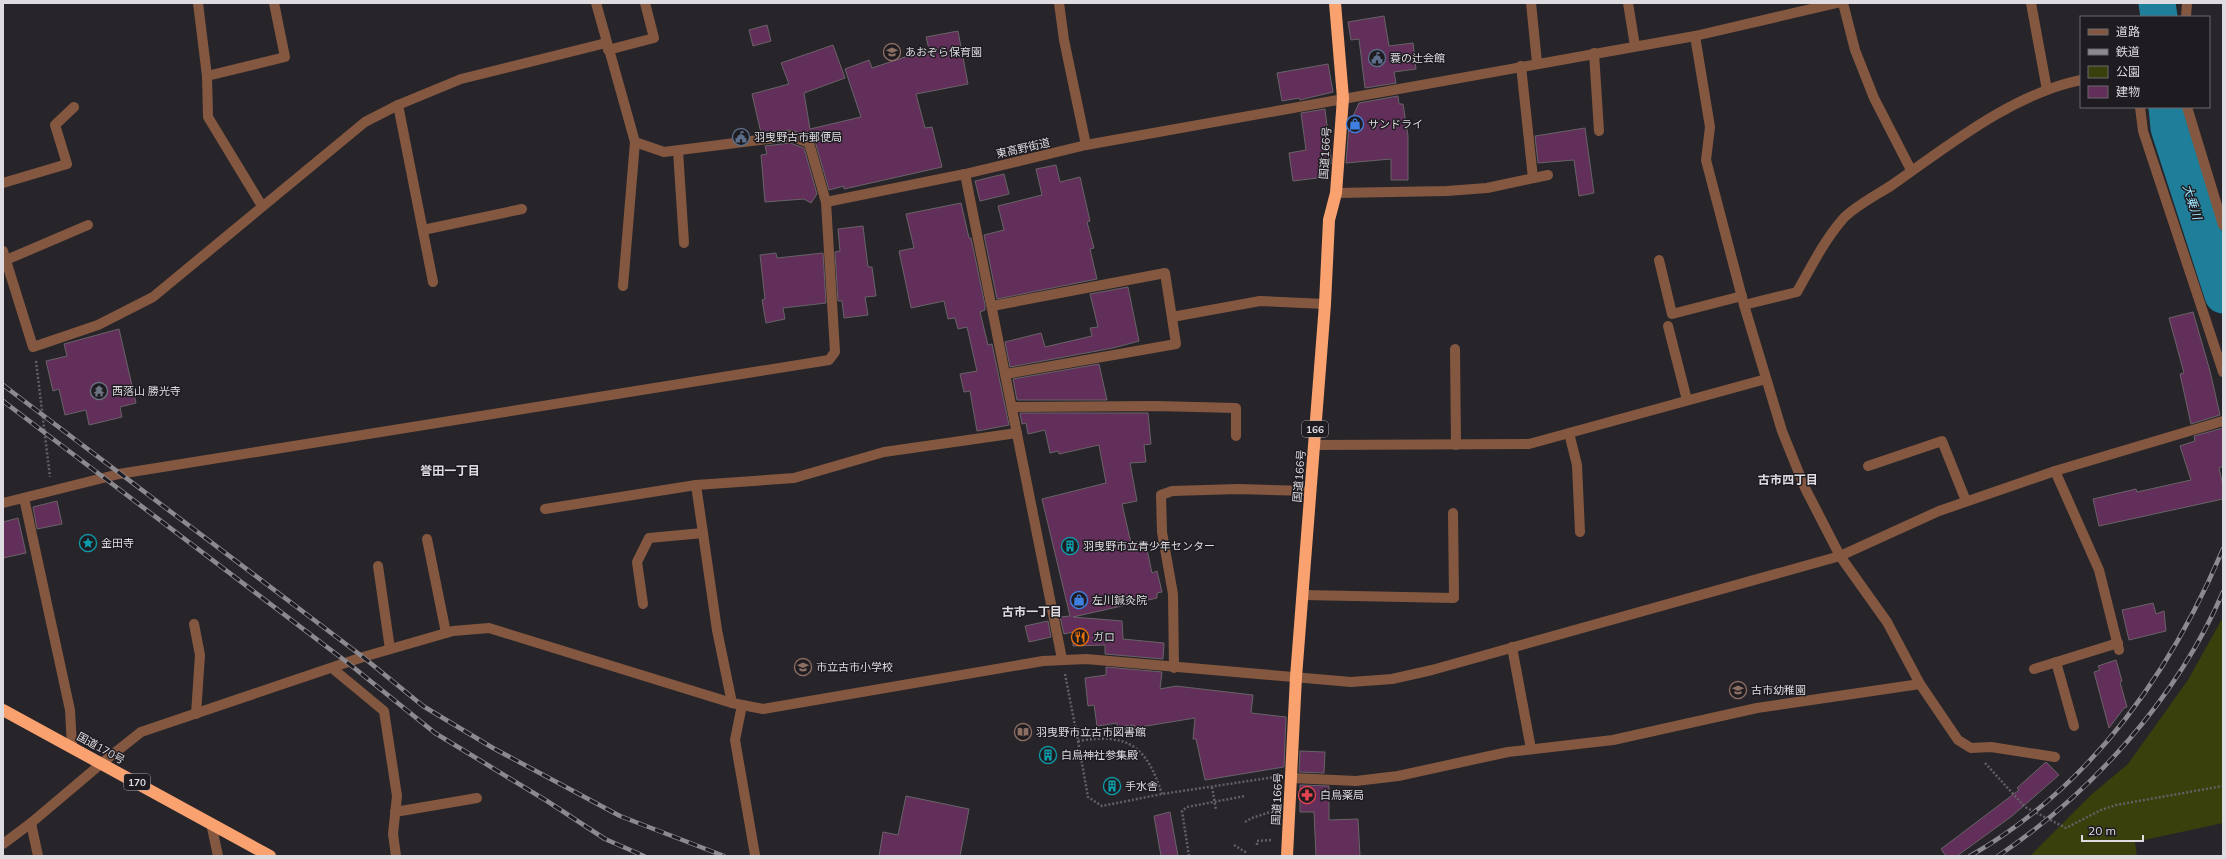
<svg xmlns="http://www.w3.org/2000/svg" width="2226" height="859" font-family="Mulish,'Noto Sans JP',sans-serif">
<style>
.green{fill:#39400b}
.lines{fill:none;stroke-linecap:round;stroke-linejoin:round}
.river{stroke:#1f7e9a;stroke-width:37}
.building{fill:#622f5a;stroke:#686367}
.path{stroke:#636065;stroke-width:2.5;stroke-dasharray:2 2;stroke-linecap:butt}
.minor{stroke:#845840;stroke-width:10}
.highway{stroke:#f9a270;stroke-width:12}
.rail-casing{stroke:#8d8a8f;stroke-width:4.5}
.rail{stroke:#1e1c21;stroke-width:3;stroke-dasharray:9;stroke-linecap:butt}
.labels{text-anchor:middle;stroke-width:3;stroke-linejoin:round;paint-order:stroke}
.shield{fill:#1e1c21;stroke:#a4a2a7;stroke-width:1}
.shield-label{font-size:10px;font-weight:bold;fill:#dedce0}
.poi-label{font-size:11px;fill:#dedce0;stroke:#1e1c21;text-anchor:start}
.street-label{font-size:11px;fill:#dedce0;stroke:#1e1c21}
.water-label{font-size:12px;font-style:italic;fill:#9ee0f8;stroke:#1e1c21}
.neighbourhood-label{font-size:12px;font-weight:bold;fill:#dedce0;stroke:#1e1c21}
</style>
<rect width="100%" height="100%" fill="#28252a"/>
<!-- green -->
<polygon class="green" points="2223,617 2223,823 2135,842 2137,856 2030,856 2092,794 2128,764 2188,680"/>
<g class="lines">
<!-- river -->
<g class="river">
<polyline points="2157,3 2159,17"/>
<polyline points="2167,107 2169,128 2223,295"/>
</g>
</g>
<!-- building -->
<g class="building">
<polygon points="1384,16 1389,46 1413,43 1416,69 1394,72 1396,83 1365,88 1359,39 1351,40 1348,22"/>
<polygon points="767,25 771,41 753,46 749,30"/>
<polygon points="958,31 968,84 916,94 925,128 932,127 942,167 844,189 844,186 829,190 814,138 791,130 761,133 752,94 789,84 781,63 833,45 845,78 804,93 810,129 861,117 845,69 869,60 872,68 929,49 926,37"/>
<polygon points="1328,64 1333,92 1300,100 1299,98 1282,101 1277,73"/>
<polygon points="1398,96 1399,104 1403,104 1408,136 1408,180 1391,180 1391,159 1346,163 1349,125 1359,103"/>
<polygon points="1325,109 1331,158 1331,164 1323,165 1325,177 1293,181 1289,153 1306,150 1301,113"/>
<polygon points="1585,128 1594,193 1579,196 1574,160 1538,163 1535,136"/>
<polygon points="790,143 804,148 817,194 811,203 804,199 765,202 761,155 767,154 765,146"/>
<polygon points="1056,165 1060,182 1080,177 1090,221 1087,222 1094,248 1090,249 1097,279 997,299 984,235 1004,230 998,206 1042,195 1036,169"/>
<polygon points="1004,174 1009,194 980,201 975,181"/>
<polygon points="961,203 969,238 971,238 985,305 985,310 980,312 988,345 992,344 1009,425 977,431 970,391 964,392 960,374 977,371 967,327 958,329 955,318 948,319 944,301 911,308 899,251 914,248 906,214"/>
<polygon points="863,226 868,267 872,267 876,296 865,297 868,315 844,318 842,301 838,301 835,252 840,251 838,229"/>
<polygon points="776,253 777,258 823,253 826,303 783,308 785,319 766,323 762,300 765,299 760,255"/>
<polygon points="1128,287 1139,341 1113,348 1010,367 1005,342 1041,333 1045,347 1092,336 1090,328 1098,327 1090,294"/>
<polygon points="2193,312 2210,371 2220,415 2191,424 2180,374 2184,373 2169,318"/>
<polygon points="119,329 136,403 120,407 122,417 89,425 86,410 65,415 59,389 53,391 46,361 67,356 64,344"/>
<polygon points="1099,364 1107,400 1017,400 1013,379"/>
<polygon points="1020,413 1148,413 1151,444 1144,445 1146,462 1130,463 1137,501 1122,504 1131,543 1145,540 1152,573 1157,571 1162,592 1157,593 1157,598 1073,617 1122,621 1123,639 1164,643 1163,659 1105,654 1105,645 1073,646 1073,632 1064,634 1060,617 1070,616 1042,499 1106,483 1099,445 1059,454 1058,451 1050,453 1045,430 1028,434 1026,423 1022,424"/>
<polygon points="2223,428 2223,466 2219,468 2223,486 2223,499 2099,526 2093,499 2136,489 2137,492 2191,480 2180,446 2195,441 2194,436"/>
<polygon points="57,501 62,524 37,529 33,507"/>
<polygon points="18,518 26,553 3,558 3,522"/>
<polygon points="2153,603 2156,614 2164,611 2166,631 2129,640 2122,610"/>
<polygon points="1048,621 1051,637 1029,642 1025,626"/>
<polygon points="2116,660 2122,681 2120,682 2127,707 2124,708 2109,728 2094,672 2100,670 2098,666"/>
<polygon points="1106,667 1162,672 1160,689 1176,686 1253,695 1251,713 1286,717 1284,767 1205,780 1196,739 1193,739 1195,718 1134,728 1134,725 1117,727 1117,723 1097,726 1094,705 1088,706 1085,678 1106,675"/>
<polygon points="1300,751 1325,752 1324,773 1299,772"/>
<polygon points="2046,762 2059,775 2012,816 1957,856 1946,856 1941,849 2019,790 2017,788"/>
<polygon points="1300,785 1329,786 1329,820 1358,819 1360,856 1316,856 1314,812 1300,812"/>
<polygon points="906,796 969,809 960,856 879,856 883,832 898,835"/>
<polygon points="1170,812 1178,856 1161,856 1154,816"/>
</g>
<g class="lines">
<!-- path -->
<g class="path">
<polyline points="36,361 50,477"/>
<path d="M1065,674l13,67c50,-8 68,4 84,53"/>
<polyline points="1078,741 1088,797 1102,806 1162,794 1275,777"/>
<polyline points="1985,763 2025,807 2066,828 2101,810 2116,805 2223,786"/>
<polyline points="1212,787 1216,810"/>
<polyline points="1245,822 1252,818 1273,811"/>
<polyline points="1234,845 1247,853"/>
<polyline points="1257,845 1257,841 1271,840"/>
<polyline points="1189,856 1182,811 1187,807 1245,796"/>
</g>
<!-- minor -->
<g class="minor">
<polyline points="198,3 207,76 208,117 262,206"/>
<polyline points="1059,3 1064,40 1086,145"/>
<polyline points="1531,3 1537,63"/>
<polyline points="1628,3 1635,46"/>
<polyline points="1843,3 1855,50 1874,98 1911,170"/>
<polyline points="2031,3 2047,90"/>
<polyline points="2186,17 2187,3"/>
<polyline points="1695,36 1710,127 1706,160 1744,305 1782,431 1805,488 1840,556 1887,622 1920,684 1958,740 1971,748 1991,747 2055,757"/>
<polyline points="608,50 654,38 645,3"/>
<polyline points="1594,53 1599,131"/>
<polyline points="1521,66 1533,178"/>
<polyline points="207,76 285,57 274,3"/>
<polyline points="398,105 433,282"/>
<polyline points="2140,107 2143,131 2223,372"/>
<polyline points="2187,107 2223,225"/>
<polyline points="678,151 684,243"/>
<polyline points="965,174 1062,659"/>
<polyline points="3,183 67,164 55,125 74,107"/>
<polyline points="1336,193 1447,191 1487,188 1548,175"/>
<polyline points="826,202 965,174 1086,145 1695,36 1837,3"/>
<polyline points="423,230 522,209"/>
<polyline points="3,251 33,347 98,325 153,297 365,122 398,105 461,79 606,43"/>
<polyline points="6,260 88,225"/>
<polyline points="1659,260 1672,314 1742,296"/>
<polyline points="623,286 635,142"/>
<path d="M1744,305l53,-13c14,-25 27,-51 45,-72 11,-13 35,-25 50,-35 56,-39 120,-91 189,-105"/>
<polyline points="992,306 1165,273 1176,344 1006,374"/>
<polyline points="1172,317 1260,301 1325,304"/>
<polyline points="1668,326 1687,400"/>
<polyline points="1455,349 1456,445"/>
<polyline points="1012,407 1155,406 1236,408 1236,436"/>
<polyline points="1569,433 1577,465 1580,532"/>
<polyline points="1314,445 1529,444 1766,379"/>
<polyline points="1868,466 1942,441 1966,501"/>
<polyline points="2055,471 2099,570 2119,650"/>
<polyline points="24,498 70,710 72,746"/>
<polyline points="3,503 119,474 829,360 835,352 826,202 809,143 791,136 664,152 635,142 596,3"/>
<polyline points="545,509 696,485"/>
<polyline points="427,539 446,633"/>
<polyline points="378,566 390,649"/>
<polyline points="1303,595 1454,598 1453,513"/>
<polyline points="643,604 637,562 649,538 703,533"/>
<polyline points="194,624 200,655 196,714"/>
<polyline points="1512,647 1531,749"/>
<polyline points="2056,662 2074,726"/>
<polyline points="332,668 384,711 397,796 393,834 396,856"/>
<polyline points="1174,668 1173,594 1162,532 1161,495 1172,491 1238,489 1310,491"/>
<polyline points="2034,669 2118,643"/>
<polyline points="732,703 717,630 696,485 794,478 884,452 1017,433"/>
<polyline points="742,705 735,740 755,855"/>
<polyline points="1292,778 1356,781 1398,776 1508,752 1613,740 1757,708 1920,684"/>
<polyline points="395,812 477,798"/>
<polyline points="31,823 38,856"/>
<polyline points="211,823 218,856"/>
<polyline points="3,844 31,823 102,763 141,732 363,657 453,631 489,628 732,703 763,709 1043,661 1086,659 1351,682 1392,679 1432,670 1840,556 1939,511 2055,471 2223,421"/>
</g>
<!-- highway -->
<g class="highway">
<polyline points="3,710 270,856"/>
<polyline points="1287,856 1296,677 1325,304 1329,220 1336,193 1343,98 1335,3"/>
</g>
<!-- rail casing -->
<g class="rail-casing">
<g id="rail">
<polyline points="3,385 363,657 423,706 493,748 620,816 724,856"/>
<polyline points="3,401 348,663 435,733 547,801 605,839 644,856"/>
<path d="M1970,856c120,-69 200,-182 253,-307"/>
<path d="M1998,856c95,-64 179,-158 225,-264"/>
</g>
</g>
<!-- rail -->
<use href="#rail" class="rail"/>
</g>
<!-- icons -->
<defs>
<g id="school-ring" transform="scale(0.9)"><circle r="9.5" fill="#1e1c21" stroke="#8d6e63" stroke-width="1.5"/><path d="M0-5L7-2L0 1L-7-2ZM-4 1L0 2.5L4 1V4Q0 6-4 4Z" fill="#8d6e63"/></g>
<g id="civic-ring" transform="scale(0.9)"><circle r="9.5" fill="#1e1c21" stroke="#5c6f8a" stroke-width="1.5"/><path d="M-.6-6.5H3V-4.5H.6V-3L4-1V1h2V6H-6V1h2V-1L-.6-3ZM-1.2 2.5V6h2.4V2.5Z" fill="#5c6f8a"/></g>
<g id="shop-ring" transform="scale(0.9)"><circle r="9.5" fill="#1e1c21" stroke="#3f7fe0" stroke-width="1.5"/><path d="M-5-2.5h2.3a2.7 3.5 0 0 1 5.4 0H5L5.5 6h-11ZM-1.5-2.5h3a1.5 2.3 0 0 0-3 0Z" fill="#3f7fe0"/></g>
<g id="temple-ring" transform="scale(0.9)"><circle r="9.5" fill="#1e1c21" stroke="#6b7280" stroke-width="1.5"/><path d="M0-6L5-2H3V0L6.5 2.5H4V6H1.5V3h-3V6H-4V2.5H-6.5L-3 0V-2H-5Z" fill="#6b7280"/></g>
<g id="sight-ring" transform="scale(0.9)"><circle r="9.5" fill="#1e1c21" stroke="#0f9aa8" stroke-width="1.5"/><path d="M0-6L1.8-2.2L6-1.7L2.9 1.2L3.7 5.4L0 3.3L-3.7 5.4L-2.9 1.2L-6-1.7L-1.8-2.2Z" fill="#0f9aa8"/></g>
<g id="building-ring" transform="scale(0.9)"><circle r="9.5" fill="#1e1c21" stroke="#0f9aa8" stroke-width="1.5"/><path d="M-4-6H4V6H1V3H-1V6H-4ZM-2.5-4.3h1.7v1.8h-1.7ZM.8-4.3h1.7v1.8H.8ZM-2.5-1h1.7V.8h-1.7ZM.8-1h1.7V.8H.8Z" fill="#0f9aa8"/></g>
<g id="restaurant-ring" transform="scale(0.9)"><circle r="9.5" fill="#1e1c21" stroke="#e8710a" stroke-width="1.5"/><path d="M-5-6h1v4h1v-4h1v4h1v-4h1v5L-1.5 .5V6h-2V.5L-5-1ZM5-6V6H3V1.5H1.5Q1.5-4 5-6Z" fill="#e8710a"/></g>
<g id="library-ring" transform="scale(0.9)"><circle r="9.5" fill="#1e1c21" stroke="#8d6e63" stroke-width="1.5"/><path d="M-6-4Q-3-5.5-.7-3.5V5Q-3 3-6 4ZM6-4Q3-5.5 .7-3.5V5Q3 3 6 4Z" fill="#8d6e63"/></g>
<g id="pharmacy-ring" transform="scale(0.9)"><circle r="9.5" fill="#1e1c21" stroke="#e0444e" stroke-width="1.5"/><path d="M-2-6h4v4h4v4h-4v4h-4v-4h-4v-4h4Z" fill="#e0444e"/></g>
</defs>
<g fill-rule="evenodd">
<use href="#school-ring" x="892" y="52"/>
<use href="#civic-ring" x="1377" y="58"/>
<use href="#shop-ring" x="1355" y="124"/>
<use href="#civic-ring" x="741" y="137"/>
<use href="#temple-ring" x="99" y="391"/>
<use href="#sight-ring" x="88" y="543"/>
<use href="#building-ring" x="1070" y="546"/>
<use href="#shop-ring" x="1079" y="600"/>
<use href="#restaurant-ring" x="1080" y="637"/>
<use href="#school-ring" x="803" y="667"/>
<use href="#school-ring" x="1738" y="690"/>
<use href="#library-ring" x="1023" y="732"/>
<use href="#building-ring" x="1048" y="755"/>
<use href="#building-ring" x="1112" y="786"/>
<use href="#pharmacy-ring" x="1307" y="795"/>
</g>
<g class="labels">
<!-- shield labels -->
<g class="shield">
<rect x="1302" y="421" width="26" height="16" rx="3"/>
<rect x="124" y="774" width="26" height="16" rx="3"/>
</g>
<g class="shield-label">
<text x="1315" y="433">166</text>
<text x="137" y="786">170</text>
</g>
<!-- poi labels -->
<g class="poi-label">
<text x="905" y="56">あおぞら保育園</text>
<text x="1390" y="62">蓑の辻会館</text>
<text x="1368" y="128">サンドライ</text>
<text x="754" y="141">羽曳野古市郵便局</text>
<text x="112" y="395">西落山 勝光寺</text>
<text x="101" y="547">金田寺</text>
<text x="1083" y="550">羽曳野市立青少年センター</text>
<text x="1092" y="604">左川鍼灸院</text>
<text x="1093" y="641">ガロ</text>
<text x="816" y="671">市立古市小学校</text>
<text x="1751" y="694">古市幼稚園</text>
<text x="1036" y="736">羽曳野市立古市図書館</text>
<text x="1061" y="759">白鳥神社参集殿</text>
<text x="1125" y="790">手水舎</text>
<text x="1320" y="799">白鳥薬局</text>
</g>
<!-- street labels -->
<g class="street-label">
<text transform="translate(1023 148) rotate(-13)" y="4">東高野街道</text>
<text transform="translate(1325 153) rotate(-86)" y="4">国道166号</text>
<text transform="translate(1299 476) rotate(-85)" y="4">国道166号</text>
<text transform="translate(101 748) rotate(29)" y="4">国道170号</text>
<text transform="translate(1277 799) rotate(-87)" y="4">国道166号</text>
</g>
<!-- water labels -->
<g class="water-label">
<text transform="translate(2192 202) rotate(72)" y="4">大乗川</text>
</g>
<!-- neighbourhood labels -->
<g class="neighbourhood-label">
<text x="450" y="475">誉田一丁目</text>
<text x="1788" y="484">古市四丁目</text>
<text x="1032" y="616">古市一丁目</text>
</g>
</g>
<!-- border -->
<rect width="2226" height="859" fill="none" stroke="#dedce0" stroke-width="8"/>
<!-- legend -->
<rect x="2080" y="16" width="130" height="92" fill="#1e1c21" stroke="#6b696d"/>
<rect x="2088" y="29" width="20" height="6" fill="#845840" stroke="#6b696d"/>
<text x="2116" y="36" font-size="12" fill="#dedce0">道路</text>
<rect x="2088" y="49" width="20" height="6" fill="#8d8a8f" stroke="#6b696d"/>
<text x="2116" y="56" font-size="12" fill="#dedce0">鉄道</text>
<rect x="2088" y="66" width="20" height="12" fill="#39400b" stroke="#6b696d"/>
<text x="2116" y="76" font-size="12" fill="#dedce0">公園</text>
<rect x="2088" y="86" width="20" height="12" fill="#622f5a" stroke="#6b696d"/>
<text x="2116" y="96" font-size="12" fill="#dedce0">建物</text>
<!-- scale -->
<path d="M2082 835v6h61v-6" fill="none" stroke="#dedce0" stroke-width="2"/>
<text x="2088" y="835" font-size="12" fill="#dedce0" stroke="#1e1c21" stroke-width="3" paint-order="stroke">20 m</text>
</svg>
